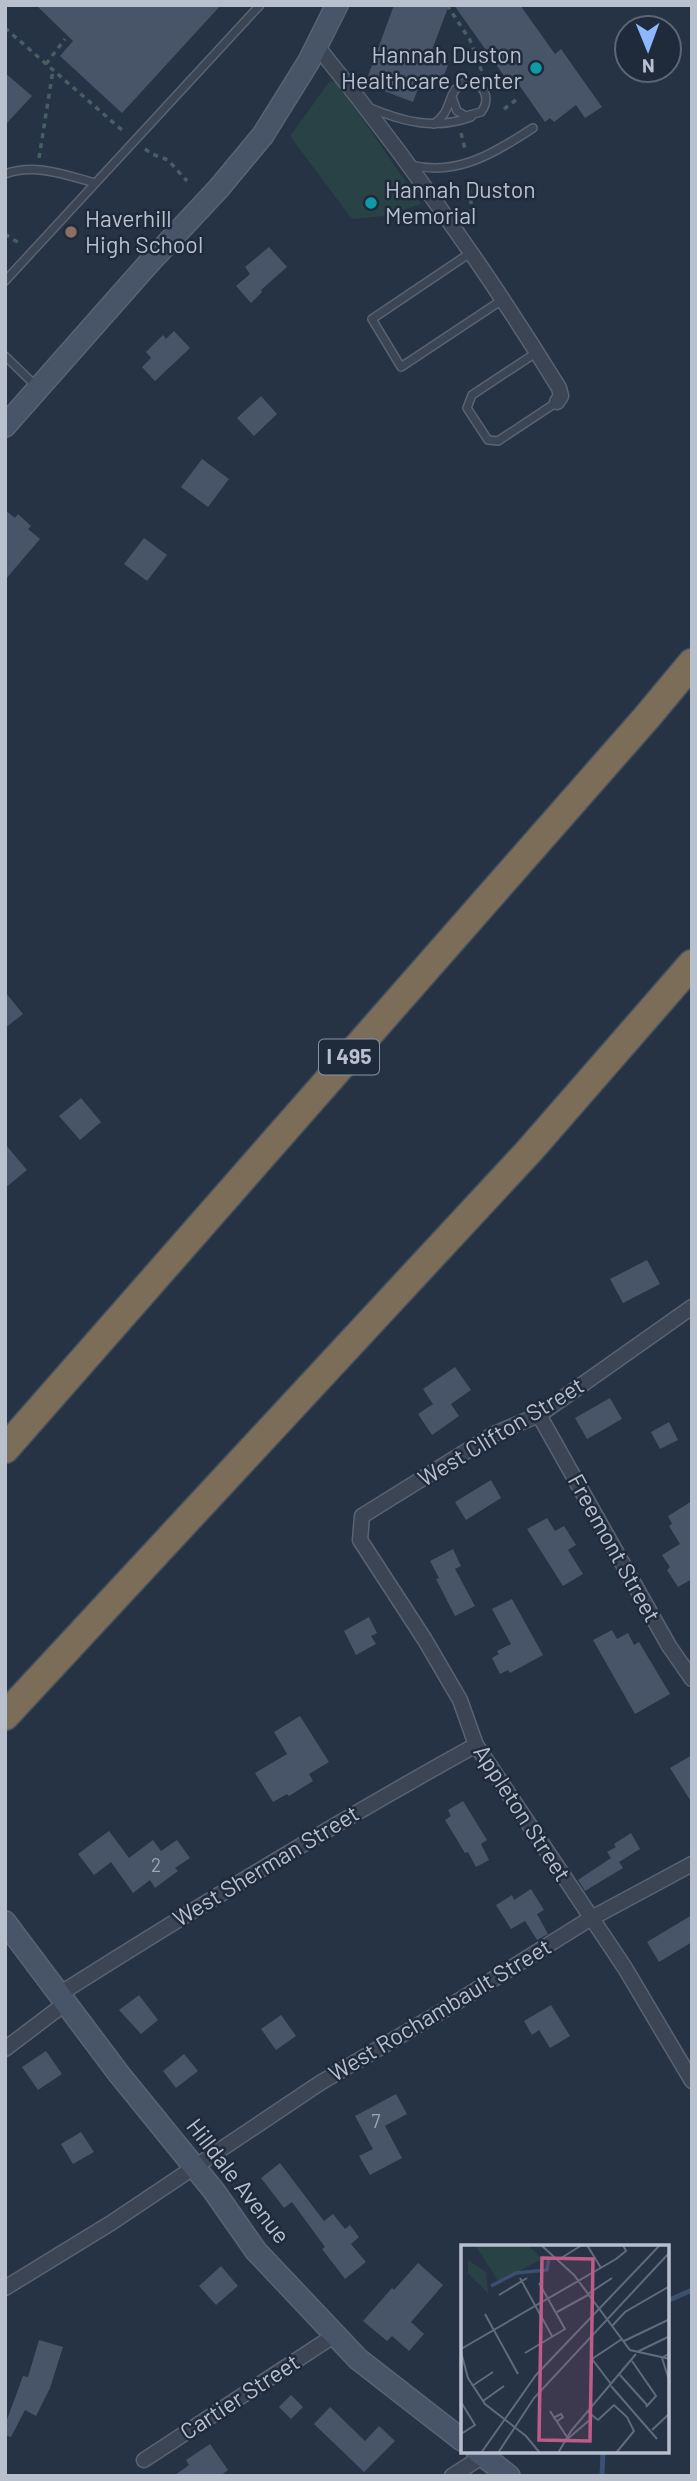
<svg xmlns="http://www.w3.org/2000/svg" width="697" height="2481" font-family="Barlow,sans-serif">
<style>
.green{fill:#284246}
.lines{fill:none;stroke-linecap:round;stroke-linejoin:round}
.stream{stroke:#3b506e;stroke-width:5}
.building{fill:#485569}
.service-casing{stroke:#596372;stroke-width:10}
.minor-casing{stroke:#596372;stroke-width:17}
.secondary-casing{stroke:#596372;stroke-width:24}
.motorway-casing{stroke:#45505f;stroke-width:31}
.path{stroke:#475f62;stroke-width:3.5;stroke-dasharray:5 5;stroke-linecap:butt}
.service{stroke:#3b4554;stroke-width:7}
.minor{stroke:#3b4554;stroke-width:14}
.secondary{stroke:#485468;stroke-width:21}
.motorway{stroke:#7b6d57;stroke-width:28}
.culture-dot{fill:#0f9aa8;stroke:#1f2a3a;stroke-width:2.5}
.education-dot{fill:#8d6e63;stroke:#1f2a3a;stroke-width:2.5}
.labels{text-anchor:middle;stroke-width:5;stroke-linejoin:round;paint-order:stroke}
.number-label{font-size:19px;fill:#9ca5b5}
.shield{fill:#1f2a3a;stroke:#8a93a2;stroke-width:2}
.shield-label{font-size:21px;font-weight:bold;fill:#b8c0ce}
.poi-label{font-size:23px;fill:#b8c0ce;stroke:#1f2a3a;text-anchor:start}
.street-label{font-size:23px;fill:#b8c0ce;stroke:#1f2a3a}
.inset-river{fill:none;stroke:#3b506e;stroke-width:3.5}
.inset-road{fill:none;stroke:#606b7c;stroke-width:2}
.view{fill:#be5b89;fill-opacity:0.15;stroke:#be5b89;stroke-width:3.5}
.inset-edge{fill:none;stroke:#b8c0ce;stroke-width:3.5}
</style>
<rect width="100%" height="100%" fill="#263345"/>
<!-- green -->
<polygon class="green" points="330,81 336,83 346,95 421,204 384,216 352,219 290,136"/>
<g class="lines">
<!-- stream -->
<g class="stream">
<polyline points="667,2301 692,2290"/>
<polyline points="602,2476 603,2451"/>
</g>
</g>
<!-- building -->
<g class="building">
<polygon points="36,5 221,5 122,113 60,56 73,41"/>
<polygon points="394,5 449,5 429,58 448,65 442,80 423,75 413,102 384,91 387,83 368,76"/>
<polygon points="454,5 520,5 555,54 561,49 602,107 585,118 576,105 554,122 550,118 545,122 517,82 512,87"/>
<polygon points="5,73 32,96 5,125"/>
<polygon points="269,247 287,267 261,290 262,292 251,303 236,286 250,274 245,267"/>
<polygon points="174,331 190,348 155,381 142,367 151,358 146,352 163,335 166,339"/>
<polygon points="261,396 277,414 254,436 237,418"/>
<polygon points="202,459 229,479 208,507 181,487"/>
<polygon points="5,510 15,518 18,514 31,526 28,529 40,539 5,580"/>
<polygon points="144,538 167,555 147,581 124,564"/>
<polygon points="5,992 23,1014 5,1028"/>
<polygon points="81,1098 101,1122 80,1140 59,1116"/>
<polygon points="5,1144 27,1170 5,1188"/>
<polygon points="647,1260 660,1284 623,1303 610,1279"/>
<polygon points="455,1367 471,1390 451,1404 459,1416 432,1435 418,1414 433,1404 423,1389"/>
<polygon points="610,1398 622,1419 587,1439 575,1418"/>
<polygon points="669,1422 678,1440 660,1449 651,1432"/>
<polygon points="491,1480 501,1498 466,1520 455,1502"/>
<polygon points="692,1501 692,1579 678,1587 667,1570 670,1567 662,1555 680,1544 669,1526 672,1524 668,1516"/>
<polygon points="547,1518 555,1531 564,1526 576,1545 568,1550 583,1574 563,1586 527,1529"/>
<polygon points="453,1549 461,1566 455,1569 475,1606 455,1616 436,1579 439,1578 430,1561"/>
<polygon points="512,1599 543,1655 510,1673 508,1670 500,1674 492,1658 499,1654 497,1651 511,1644 492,1609"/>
<polygon points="369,1617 377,1633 371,1636 376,1644 356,1655 344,1631"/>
<polygon points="612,1630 617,1639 628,1633 634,1645 639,1642 670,1694 635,1714 593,1640"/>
<polygon points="300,1716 329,1762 309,1774 313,1781 289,1796 287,1794 273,1802 255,1773 287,1754 274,1732"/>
<polygon points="692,1755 692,1803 670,1768"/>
<polygon points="463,1801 487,1840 481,1844 489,1860 476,1867 468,1852 465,1853 445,1820 451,1816 448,1810"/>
<polygon points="109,1831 129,1858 153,1840 161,1851 177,1840 190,1858 175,1868 178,1871 155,1888 150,1880 133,1893 111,1862 94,1875 78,1854"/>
<polygon points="631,1833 640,1849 619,1862 623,1868 585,1891 578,1880 611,1858 607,1852 616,1847 614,1844"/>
<polygon points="531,1889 544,1910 537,1914 548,1934 537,1940 525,1921 511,1929 496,1905 512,1895 514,1900"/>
<polygon points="692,1915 692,1942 659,1962 647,1942"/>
<polygon points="139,1995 158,2020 141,2034 119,2010"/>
<polygon points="551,2005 570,2036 550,2048 539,2030 532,2035 524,2021"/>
<polygon points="281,2015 296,2036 276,2050 261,2029"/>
<polygon points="46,2051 62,2074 38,2090 22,2067"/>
<polygon points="184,2054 198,2071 176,2088 163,2071"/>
<polygon points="396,2094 407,2114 385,2126 402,2158 370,2175 359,2156 373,2149 355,2116"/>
<polygon points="81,2132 94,2152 73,2164 61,2144"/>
<polygon points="280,2163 324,2221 333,2214 345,2229 350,2225 359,2237 351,2244 366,2262 345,2279 322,2249 325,2247 292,2202 284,2208 261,2178"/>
<polygon points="418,2263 443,2285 411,2322 424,2334 409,2351 392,2336 387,2341 363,2321 392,2288 394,2290"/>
<polygon points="221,2266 238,2286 216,2305 199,2286"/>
<polygon points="39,2340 63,2347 50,2388 36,2416 25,2410 11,2437 5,2435 5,2425 23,2376 28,2377"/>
<polygon points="291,2395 303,2407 291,2419 279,2407"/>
<polygon points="330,2407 365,2441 379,2426 395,2441 364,2472 314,2424"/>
<polygon points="210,2444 228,2470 220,2476 174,2476 189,2465 186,2460"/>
</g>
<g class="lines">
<!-- service casing -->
<g class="service-casing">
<g id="service">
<path d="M368,107c35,15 67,23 103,10"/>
<path d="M434,124c19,-14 13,-29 25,-38 17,-13 36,9 22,26l-15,4 -9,-5 -5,-14"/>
<path d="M411,165c46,12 85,-13 122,-37"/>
<path d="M5,174c30,-11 61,1 90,9"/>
<polyline points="470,253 372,319 401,367 502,300"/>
<polyline points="5,281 260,5"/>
<polyline points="537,352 472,395 467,408 488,440 498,441 557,402"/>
<polyline points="5,356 37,387"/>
</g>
</g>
<!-- minor casing -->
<g class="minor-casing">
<g id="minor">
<path d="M317,46c87,108 169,223 242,342l2,8 -4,6"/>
<polyline points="692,1307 539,1415 494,1434 362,1516 360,1540 425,1640 460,1700 476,1745 625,1968 692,2081"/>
<polyline points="539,1415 669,1646 692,1679"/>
<path d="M61,1993c136,-86 274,-170 415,-248"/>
<polyline points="5,2049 67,2002"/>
<polyline points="5,2288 111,2223 320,2083 444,2010 588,1920 692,1864"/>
<polyline points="144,2460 335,2335"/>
<polyline points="452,2476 483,2456"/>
</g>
</g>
<!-- secondary casing -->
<g class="secondary-casing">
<g id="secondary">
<polyline points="5,426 149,263 219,188 263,135 309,61 337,5"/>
<polyline points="5,1922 119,2074 214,2191 256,2251 358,2359 462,2440"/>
<polyline points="477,2451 509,2476"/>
</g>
</g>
<!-- motorway casing -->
<g class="motorway-casing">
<g id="motorway">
<polyline points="5,1449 647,717 692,663"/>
<polyline points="5,1716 530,1150 692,964"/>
</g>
</g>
<!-- path -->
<g class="path">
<polyline points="447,5 470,40 482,72"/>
<polyline points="5,28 123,131"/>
<polyline points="46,64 65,39"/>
<polyline points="504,109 520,97"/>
<polyline points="461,133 465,149"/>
<polyline points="145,149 152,154 168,160 187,181"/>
<polyline points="39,158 53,70"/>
<polyline points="470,189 473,229"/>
<polyline points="5,234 19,243"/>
</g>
<!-- service -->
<use href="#service" class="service"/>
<!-- minor -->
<use href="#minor" class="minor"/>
<!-- secondary -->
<use href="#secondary" class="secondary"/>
<!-- motorway -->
<use href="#motorway" class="motorway"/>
</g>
<!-- markers -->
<g class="culture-dot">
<circle cx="536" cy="68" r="7"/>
<circle cx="371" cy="203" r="7"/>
</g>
<circle class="education-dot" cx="71" cy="232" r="7"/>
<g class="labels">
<!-- number labels -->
<g class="number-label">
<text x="156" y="1872">2</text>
<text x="376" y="2128">7</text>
</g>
<!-- shield labels -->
<rect class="shield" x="319" y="1039.5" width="60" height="35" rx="5"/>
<g class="shield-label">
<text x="349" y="1064">I 495</text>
</g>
<!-- poi labels -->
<g class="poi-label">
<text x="522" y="63" text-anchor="end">Hannah Duston<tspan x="522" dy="26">Healthcare Center</tspan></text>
<text x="385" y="198">Hannah Duston<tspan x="385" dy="26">Memorial</tspan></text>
<text x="85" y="227">Haverhill<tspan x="85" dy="26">High School</tspan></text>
</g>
<!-- street labels -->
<g class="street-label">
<text transform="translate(501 1432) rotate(-31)" y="8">West Clifton Street</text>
<text transform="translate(614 1548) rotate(61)" y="8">Freemont Street</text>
<text transform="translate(522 1813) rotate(57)" y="8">Appleton Street</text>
<text transform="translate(266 1866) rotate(-31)" y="8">West Sherman Street</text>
<text transform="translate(440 2010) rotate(-31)" y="8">West Rochambault Street</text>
<text transform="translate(238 2181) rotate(52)" y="8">Hilldale Avenue</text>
<text transform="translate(240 2397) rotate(-33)" y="8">Cartier Street</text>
</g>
</g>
<!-- overview -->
<g transform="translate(461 2245)">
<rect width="208" height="208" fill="#263345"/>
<path d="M14,0h53l14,14 -43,23zM7,15l18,12 2,21 -20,-20z" fill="#284246"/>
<path class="inset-river" d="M30,41l25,-13 31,-3 2,-13"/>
<path class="inset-road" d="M80,0l33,30 56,75 40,9M126,0l14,23M97,15l24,-15M59,33l32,58M127,49l24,-16M38,50l28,-17M96,67l31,-17M24,69l33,60M151,81l13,-14 45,-26M163,96l46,-22M0,104l155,-90 10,-8 -3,-6M0,107l7,26 17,26 41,32 14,17M176,107l33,-16M64,108l40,-24 -26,-46M209,108l-8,5 8,25M171,116l24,35 -10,11M159,130l27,30M150,139l-19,-25 30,-20M11,141l21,-14M150,141l46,53M22,156l21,-15M0,157l14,23 -14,9M89,166l17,26M127,167l10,8 16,-15 13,12 7,14 -18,22M92,173l8,-4 2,3 -7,5M191,185l18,-17M104,196l27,-23M20,208l55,-78 124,-130M37,208l36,-55 136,-146M97,208l13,-22 65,-77"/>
<path class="view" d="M81,13l51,1 -3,182 -51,-1z"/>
<rect width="208" height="208" class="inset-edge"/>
</g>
<!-- border -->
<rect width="697" height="2481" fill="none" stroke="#b8c0ce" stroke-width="14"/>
<!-- north arrow -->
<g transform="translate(648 49) rotate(179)"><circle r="33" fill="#1f2a3a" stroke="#5c6675" stroke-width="2"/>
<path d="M0-5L12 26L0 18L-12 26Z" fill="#8eb8fd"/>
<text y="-10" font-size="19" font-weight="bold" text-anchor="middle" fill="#b8c0ce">N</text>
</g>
</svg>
